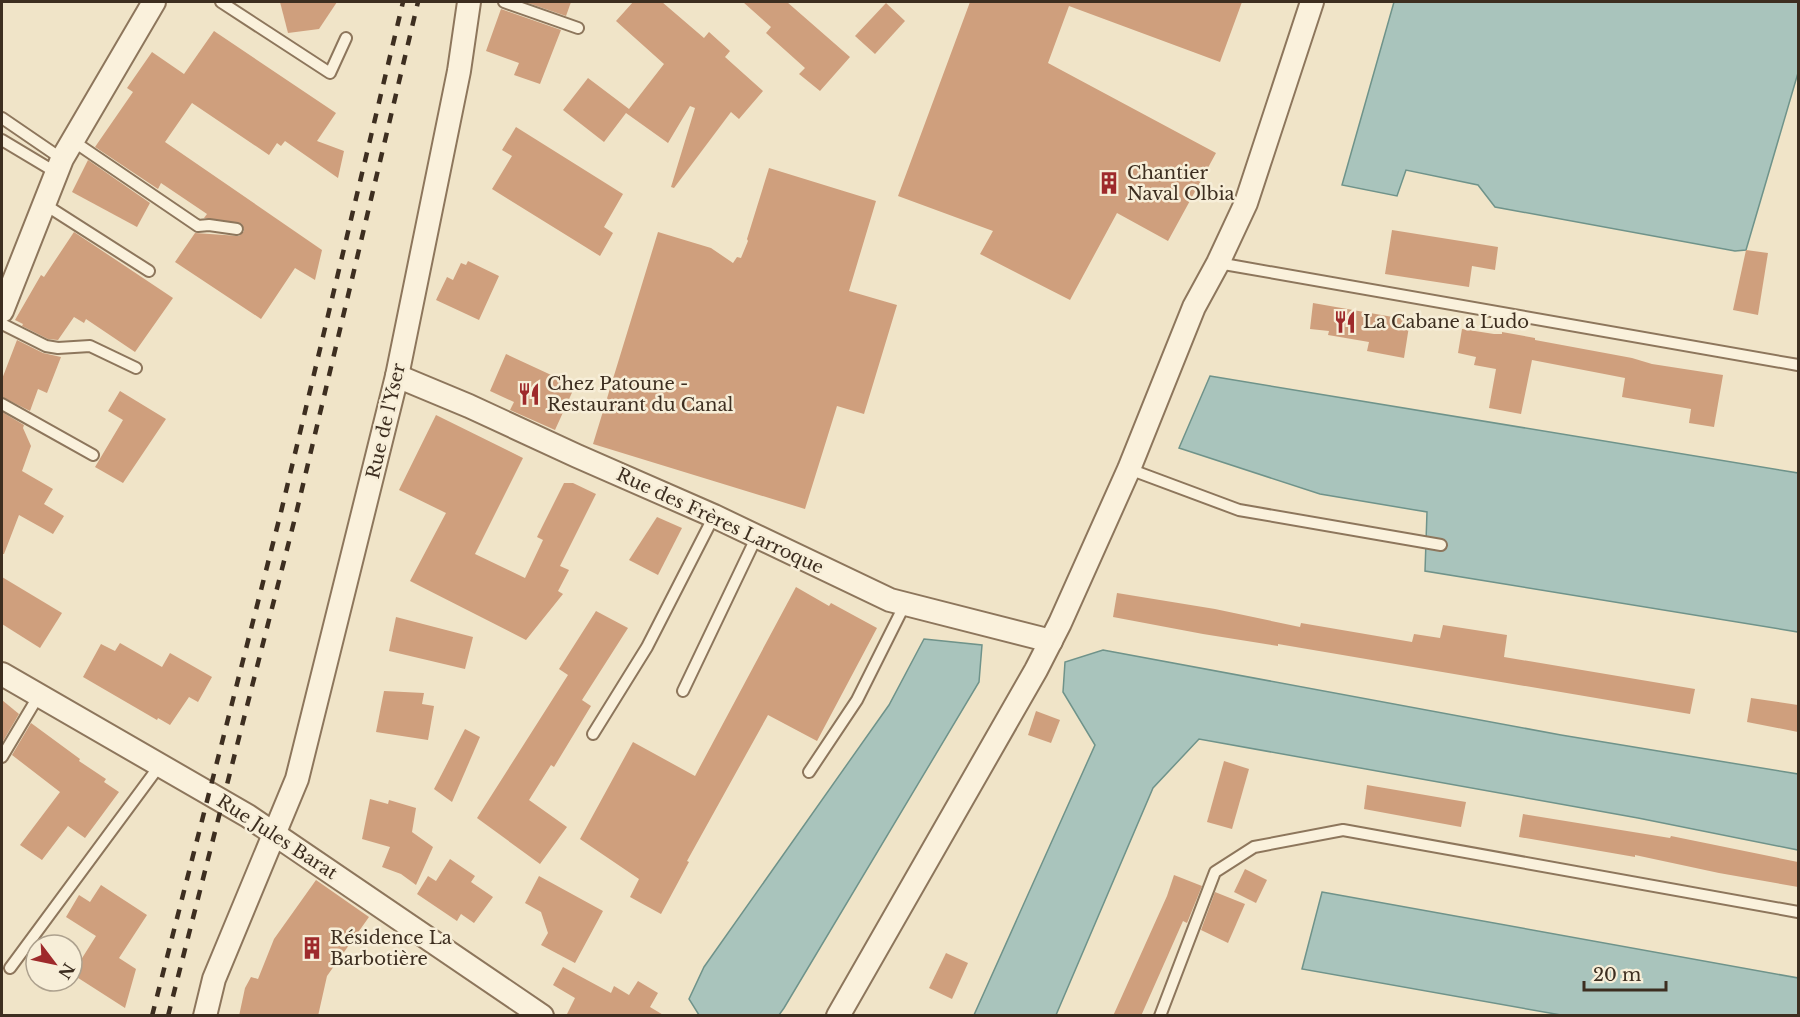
<svg xmlns="http://www.w3.org/2000/svg" width="1800" height="1017" font-family="'Libre Baskerville',serif">
<style>
.water{fill:#a9c4bc;stroke:#6f938a;stroke-width:1.5}
.building{fill:#cf9f7d}
.lines{fill:none;stroke-linecap:round;stroke-linejoin:round}
.lane-casing{stroke:#8d765c;stroke-width:14}
.street-casing{stroke:#8d765c;stroke-width:26}
.lane{stroke:#faf1dc;stroke-width:10}
.street{stroke:#faf1dc;stroke-width:22}
.rail{stroke:#3d2e20;stroke-width:4.5;stroke-dasharray:10 10;stroke-linecap:butt}
.labels{text-anchor:middle;stroke-width:5;stroke-linejoin:round;paint-order:stroke}
.poi-label{font-size:18px;fill:#3d2e20;stroke:#f7eed8;text-anchor:start}
.street-label{font-size:18px;fill:#3d2e20;stroke:#f7eed8}
</style>
<rect width="100%" height="100%" fill="#f0e4c8"/>
<!-- water -->
<g class="water">
<polygon points="1394,2 1798,2 1798,73 1746,250 1735,251 1495,207 1478,185 1406,170 1397,196 1342,185"/>
<polygon points="1210,376 1798,473 1798,632 1425,571 1427,512 1320,494 1179,448"/>
<polygon points="924,639 982,645 979,682 784,1008 779,1015 699,1015 689,999 704,967 889,705"/>
<polygon points="1103,650 1561,735 1798,774 1798,850 1638,818 1199,739 1153,788 1056,1015 974,1015 1095,745 1063,692 1065,662"/>
<polygon points="1322,892 1798,978 1798,1015 1561,1015 1302,969"/>
</g>
<!-- building -->
<g class="building">
<polygon points="280,2 337,2 319,29 288,33"/>
<polygon points="525,2 571,2 566,16"/>
<polygon points="633,2 662,2 704,38 709,32 730,51 725,57 763,91 739,119 731,112 674,188 671,187 695,108 690,106 668,143 626,113 604,142 563,110 588,78 629,109 664,64 616,21"/>
<polygon points="743,2 787,2 850,57 820,91 799,74 805,68 766,33 771,27"/>
<polygon points="970,2 1242,2 1220,62 1069,6 1048,63 1216,153 1168,241 1117,213 1070,300 980,254 993,231 898,196"/>
<polygon points="886,3 905,21 875,54 855,36"/>
<polygon points="501,9 561,30 540,84 514,75 519,63 486,51"/>
<polygon points="214,31 336,113 317,141 344,151 338,178 285,141 281,146 277,143 269,155 192,103 165,142 322,250 315,280 295,268 261,319 175,262 195,233 239,236 244,231 242,224 204,218 207,214 161,183 158,189 95,147 133,92 127,88 152,52 184,74"/>
<polygon points="516,127 623,194 604,227 613,233 600,256 492,189 512,156 502,150"/>
<polygon points="88,160 150,203 137,227 72,192"/>
<polygon points="769,168 876,201 849,291 897,305 864,414 837,406 805,509 593,444 658,232 711,248 733,263 737,257 741,258 748,241 747,239"/>
<polygon points="1392,230 1498,247 1495,270 1472,266 1469,287 1385,274"/>
<polygon points="74,232 173,298 135,352 86,319 84,323 74,317 58,340 48,339 22,326 23,324 15,320 41,275 44,277"/>
<polygon points="1746,250 1768,253 1758,315 1733,310"/>
<polygon points="468,261 499,276 479,320 436,300 447,277 453,280 461,263 466,265"/>
<polygon points="1313,303 1410,320 1404,358 1367,351 1369,342 1328,335 1329,331 1310,329"/>
<polygon points="1462,329 1494,334 1502,334 1502,332 1535,338 1535,340 1632,358 1652,364 1723,375 1714,427 1689,423 1691,409 1622,397 1625,378 1532,360 1521,414 1489,408 1496,369 1474,365 1476,357 1458,353"/>
<polygon points="17,340 43,353 61,357 47,393 38,389 30,411 2,397 2,379"/>
<polygon points="506,354 575,386 555,430 510,410 514,402 490,391"/>
<polygon points="120,391 166,419 123,483 95,467 123,420 108,411"/>
<polygon points="2,412 24,425 23,428 31,446 22,471 53,489 44,504 64,516 53,534 19,515 4,554 2,554"/>
<polygon points="436,415 523,458 475,554 525,578 543,540 537,537 564,483 573,483 596,494 560,566 569,570 558,591 563,594 526,640 410,581 446,513 399,490"/>
<polygon points="657,517 682,528 658,575 629,560"/>
<polygon points="2,577 62,613 40,648 2,624"/>
<polygon points="796,587 829,606 831,603 877,628 817,741 768,715 687,861 689,862 661,914 630,897 639,879 580,839 633,742 695,776"/>
<polygon points="1117,593 1215,609 1300,627 1301,623 1412,642 1414,634 1440,638 1443,625 1507,635 1504,657 1695,689 1690,714 1278,644 1278,646 1203,634 1113,617"/>
<polygon points="596,611 628,628 582,700 591,706 554,767 551,765 529,800 567,827 540,864 477,818 568,675 559,669"/>
<polygon points="396,617 473,637 465,669 389,651"/>
<polygon points="120,643 162,667 170,653 212,677 198,702 189,697 170,725 158,718 157,720 83,677 101,644 115,651"/>
<polygon points="384,691 424,693 422,704 434,706 428,740 376,732"/>
<polygon points="1751,698 1798,705 1798,732 1747,722"/>
<polygon points="2,700 19,714 2,743"/>
<polygon points="1036,711 1060,720 1051,743 1028,735"/>
<polygon points="31,723 80,759 79,761 106,779 104,782 119,792 85,838 68,826 42,860 20,845 60,792 12,755"/>
<polygon points="465,729 480,737 452,802 434,789"/>
<polygon points="1224,761 1249,769 1232,829 1207,822"/>
<polygon points="1367,785 1466,802 1461,827 1364,809"/>
<polygon points="370,799 388,804 389,800 416,808 412,832 433,847 416,885 401,874 382,867 390,847 362,839"/>
<polygon points="1523,814 1670,838 1671,836 1798,862 1798,887 1719,873 1635,855 1635,857 1519,837"/>
<polygon points="450,859 475,876 471,882 493,897 474,923 461,914 457,921 417,894 428,876 436,881"/>
<polygon points="1245,869 1267,880 1256,903 1234,892"/>
<polygon points="1174,875 1202,886 1187,923 1183,921 1141,1016 1113,1016 1167,896"/>
<polygon points="539,876 603,911 575,963 541,945 548,933 541,912 525,903"/>
<polygon points="316,880 369,917 327,976 318,1016 239,1016 245,988 251,977 258,979 274,939"/>
<polygon points="101,885 147,915 119,958 136,969 125,1008 72,974 96,936 66,917 79,895 90,902"/>
<polygon points="1215,892 1245,904 1228,943 1201,930"/>
<polygon points="946,953 968,963 952,999 929,988"/>
<polygon points="563,967 611,993 614,986 629,995 638,981 658,993 650,1007 665,1016 566,1016 575,998 553,985"/>
</g>
<g class="lines">
<!-- lane casing -->
<g class="lane-casing">
<g id="lane">
<polyline points="221,2 330,73 346,38"/>
<polyline points="504,2 578,28"/>
<polyline points="2,118 62,159"/>
<polyline points="2,140 57,173"/>
<polyline points="73,141 198,226 209,225 237,229"/>
<polyline points="44,204 149,271"/>
<polyline points="1218,263 1798,365"/>
<polyline points="2,324 46,346 58,348 90,346 136,368"/>
<polyline points="2,404 93,455"/>
<polyline points="1129,469 1239,510 1441,545"/>
<polyline points="683,691 757,536"/>
<polyline points="593,734 647,647 714,516"/>
<polyline points="2,757 39,695"/>
<polyline points="809,772 857,700 905,604"/>
<polyline points="10,968 160,765"/>
<polyline points="1160,1016 1215,872 1254,847 1343,830 1798,912"/>
</g>
</g>
<!-- street casing -->
<g class="street-casing">
<g id="street">
<polyline points="2,311 62,159 154,2"/>
<polyline points="397,376 469,406 577,456 714,516 890,600 1051,641"/>
<polyline points="2,674 248,816 542,1016"/>
<polyline points="205,1016 214,979 297,779 397,376 459,71 469,2"/>
<polyline points="838,1016 1036,670 1060,623 1129,469 1194,307 1218,263 1246,203 1312,2"/>
</g>
</g>
<!-- lane -->
<use href="#lane" class="lane"/>
<!-- street -->
<use href="#street" class="street"/>
<!-- rail -->
<g class="rail">
<polyline points="152,1016 281,512 403,2"/>
<polyline points="168,1016 296,514 418,2"/>
</g>
</g>
<!-- icons -->
<defs>
<g id="building-bare" transform="scale(1.8)"><path d="M-4-6H4V6H1V3H-1V6H-4ZM-2.5-4.3h1.7v1.8h-1.7ZM.8-4.3h1.7v1.8H.8ZM-2.5-1h1.7V.8h-1.7ZM.8-1h1.7V.8H.8Z" fill="#9e2a2b" stroke="#f7eed8" stroke-width="2.5" paint-order="stroke"/></g>
<g id="restaurant-bare" transform="scale(1.8)"><path d="M-5-6h1v4h1v-4h1v4h1v-4h1v5L-1.5 .5V6h-2V.5L-5-1ZM5-6V6H3V1.5H1.5Q1.5-4 5-6Z" fill="#9e2a2b" stroke="#f7eed8" stroke-width="2.5" paint-order="stroke"/></g>
</defs>
<g fill-rule="evenodd">
<use href="#building-bare" x="1109" y="183"/>
<use href="#restaurant-bare" x="1345" y="322"/>
<use href="#restaurant-bare" x="529" y="394"/>
<use href="#building-bare" x="312" y="948"/>
</g>
<g class="labels">
<!-- poi labels -->
<g class="poi-label">
<text x="1127" y="179">Chantier<tspan x="1127" dy="21">Naval Olbia</tspan></text>
<text x="1363" y="328">La Cabane a Ludo</text>
<text x="547" y="390">Chez Patoune -<tspan x="547" dy="21">Restaurant du Canal</tspan></text>
<text x="330" y="944">Résidence La<tspan x="330" dy="21">Barbotière</tspan></text>
</g>
<!-- street labels -->
<g class="street-label">
<text transform="translate(386 421) rotate(-77)" y="6">Rue de l'Yser</text>
<text transform="translate(720 521) rotate(25)" y="6">Rue des Frères Larroque</text>
<text transform="translate(277 837) rotate(33)" y="6">Rue Jules Barat</text>
</g>
</g>
<!-- border -->
<rect width="1800" height="1017" fill="none" stroke="#3d2e20" stroke-width="6"/>
<!-- north arrow -->
<g transform="translate(54 963) rotate(122)"><circle r="28" fill="#f7eed8" stroke="#ada18e" stroke-width="1.5"/>
<path d="M0-4.5L10 22L0 15L-10 22Z" fill="#9e2a2b"/>
<text y="-9" font-size="16" font-weight="bold" text-anchor="middle" fill="#3d2e20">N</text>
</g>
<!-- scale -->
<path d="M1584 981v9h82v-9" fill="none" stroke="#3d2e20" stroke-width="3"/>
<text x="1593" y="981" font-size="18" fill="#3d2e20" stroke="#f7eed8" stroke-width="4.5" paint-order="stroke">20 m</text>
</svg>
